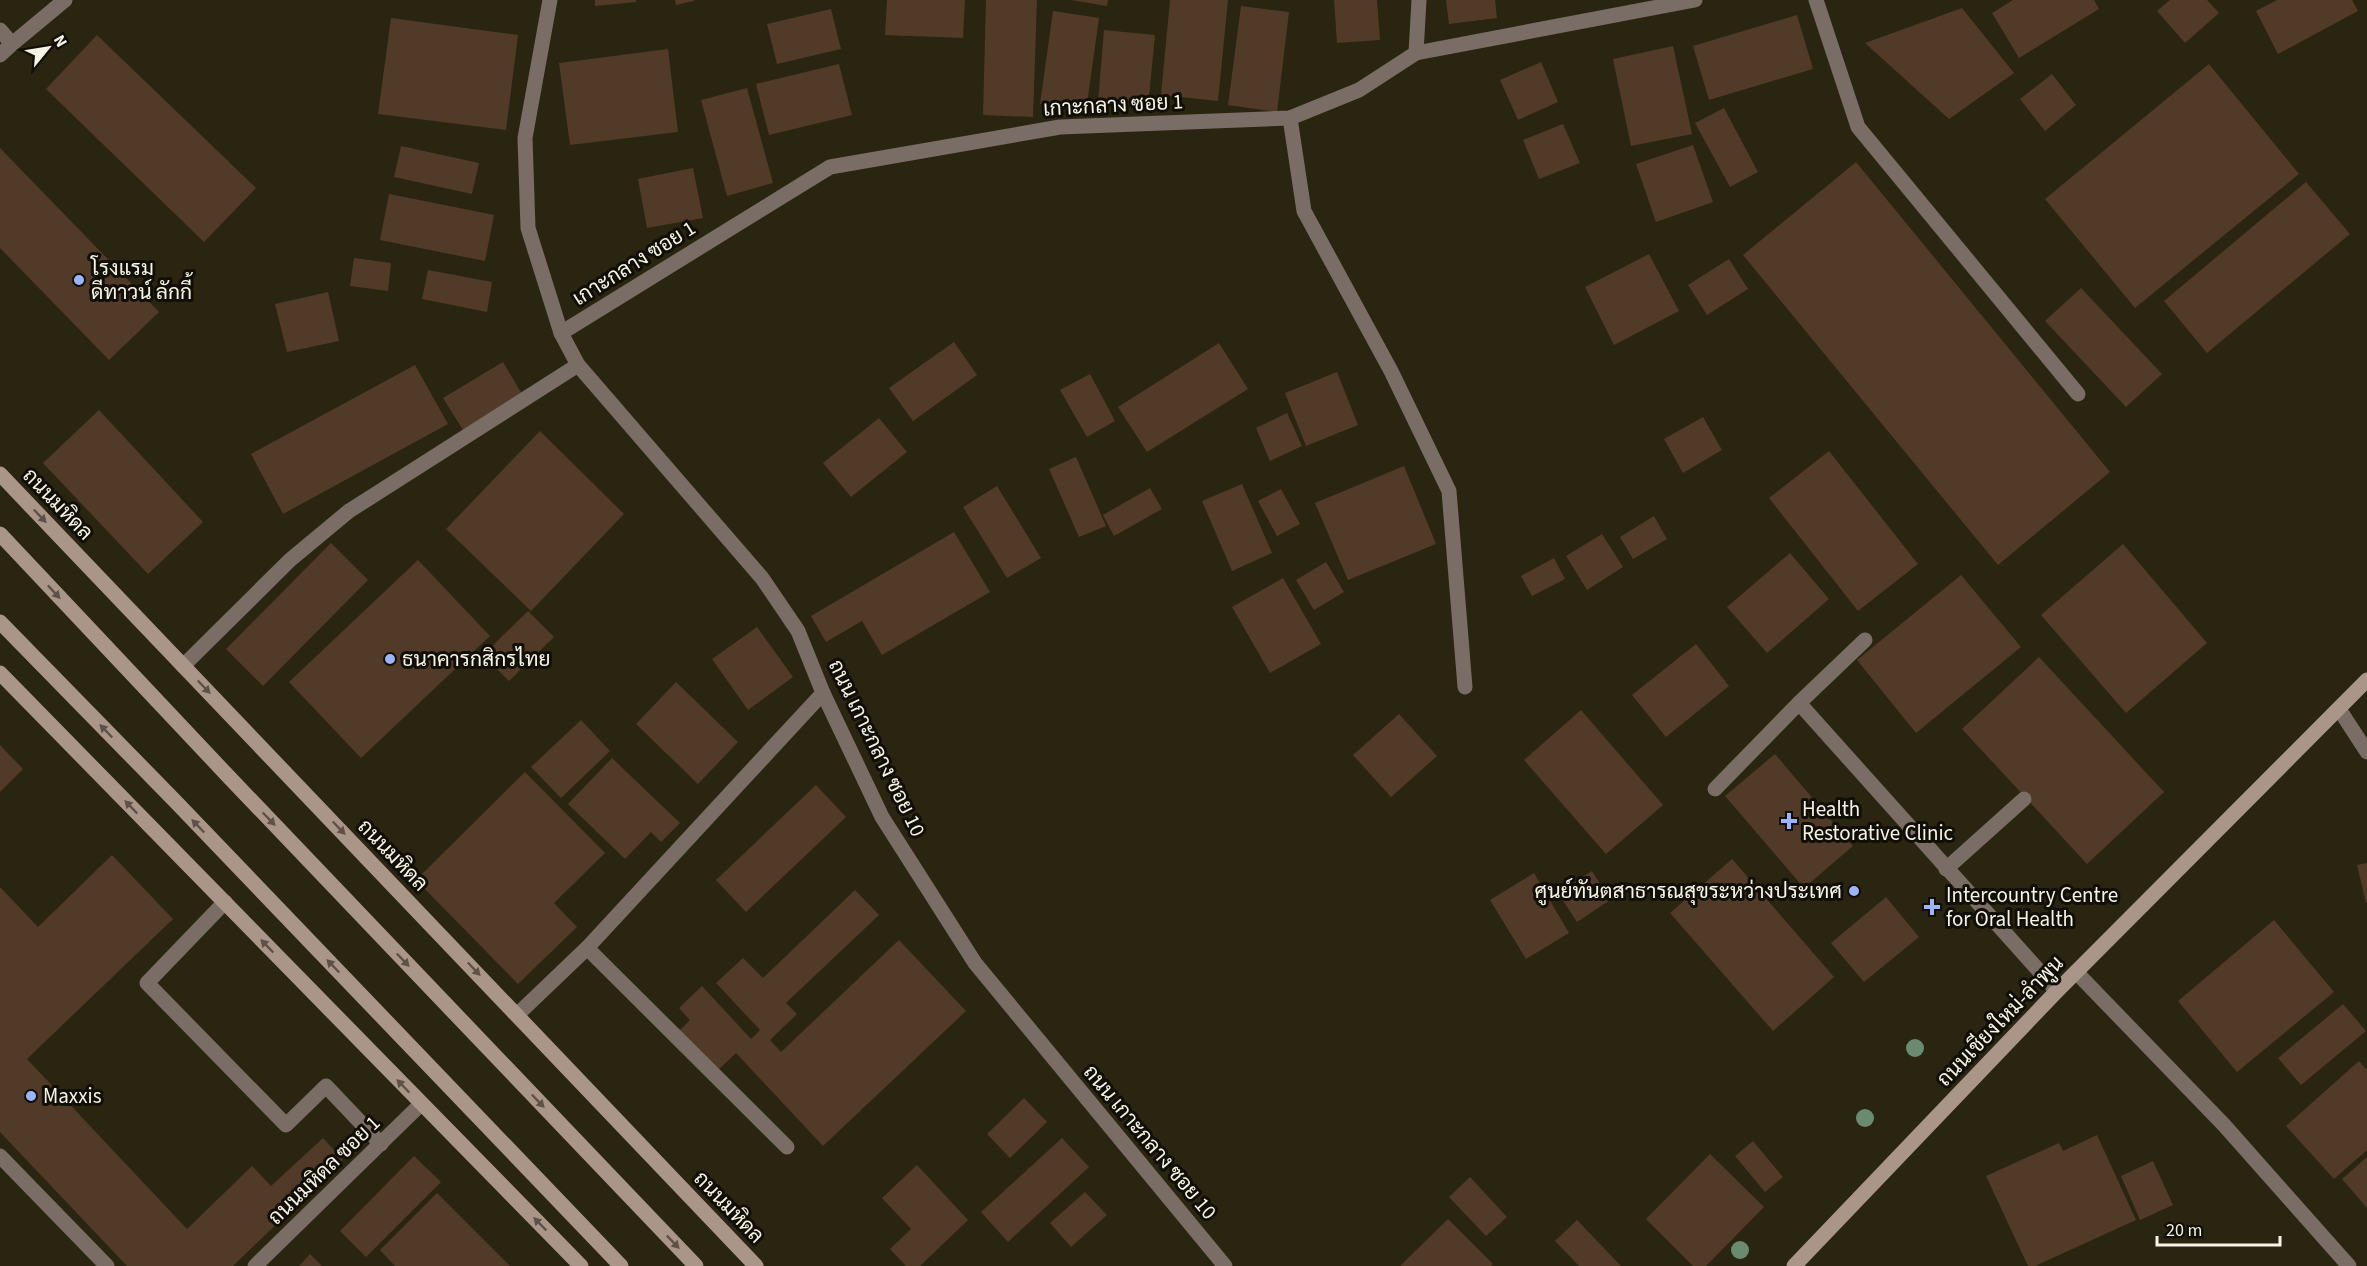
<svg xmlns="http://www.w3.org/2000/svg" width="2367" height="1266" font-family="'Source Sans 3',Sarabun,sans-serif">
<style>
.building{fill:#513a27}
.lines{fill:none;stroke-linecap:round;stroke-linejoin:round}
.service{stroke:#7a6d65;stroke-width:15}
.minor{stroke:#7a6d65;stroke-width:15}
.secondary{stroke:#aa9689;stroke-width:15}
.tree{fill:#6b8b71}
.oneway{fill:#5e5248}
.poi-dot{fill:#9cb4fd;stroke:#110e06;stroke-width:2}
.labels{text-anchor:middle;stroke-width:6;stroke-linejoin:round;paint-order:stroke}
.street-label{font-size:21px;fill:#f7f4e6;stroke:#110e06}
.poi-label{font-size:21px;fill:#f7f4e6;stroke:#110e06;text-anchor:start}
</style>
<rect width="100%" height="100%" fill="#2a2510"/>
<!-- building -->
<g class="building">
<polygon points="595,0 636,0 636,2 595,6"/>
<polygon points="675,0 694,0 694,1 676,5"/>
<polygon points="887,0 965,0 963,38 885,35"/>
<polygon points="986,0 1037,0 1033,117 983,115"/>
<polygon points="1071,0 1108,0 1107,6"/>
<polygon points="1170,0 1228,0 1218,101 1161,95"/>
<polygon points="1334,0 1377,0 1380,40 1337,43"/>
<polygon points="1446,0 1495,0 1497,18 1449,24"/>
<polygon points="2013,0 2094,0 2099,9 2019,58 1992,13"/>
<polygon points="2170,0 2207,0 2219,13 2185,43 2157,11"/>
<polygon points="2277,0 2352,0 2358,11 2278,54 2256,11"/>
<polygon points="1241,6 1289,12 1277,112 1228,105"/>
<polygon points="1962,8 2014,73 1949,119 1865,43"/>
<polygon points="831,9 841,49 777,64 767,24"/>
<polygon points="1053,11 1099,18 1086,111 1040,104"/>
<polygon points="1797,15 1813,69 1709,100 1693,46"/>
<polygon points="391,18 518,35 506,130 378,114"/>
<polygon points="1104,30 1155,35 1148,107 1098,102"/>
<polygon points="97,35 256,188 204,242 46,89"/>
<polygon points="1673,46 1692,134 1631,146 1613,59"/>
<polygon points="668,49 678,132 570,145 559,63"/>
<polygon points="1541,62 1558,102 1518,120 1500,80"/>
<polygon points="839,64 852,115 769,135 756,84"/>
<polygon points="2209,64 2299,174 2135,308 2045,199"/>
<polygon points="2052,74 2076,105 2045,131 2020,99"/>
<polygon points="747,88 773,183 727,196 701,100"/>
<polygon points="1724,108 1758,172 1730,187 1695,123"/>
<polygon points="1563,124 1580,163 1539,179 1523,140"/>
<polygon points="1693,145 1713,202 1656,222 1636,164"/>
<polygon points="401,146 479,163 472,194 394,177"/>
<polygon points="0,148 159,312 109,360 0,248"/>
<polygon points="1856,162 2110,472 1998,565 1743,255"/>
<polygon points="693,168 703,218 647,228 638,179"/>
<polygon points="2306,182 2350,234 2207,353 2164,301"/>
<polygon points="389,194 494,215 485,261 380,240"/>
<polygon points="1649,254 1679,311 1614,345 1585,287"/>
<polygon points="354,258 391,263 388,291 350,286"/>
<polygon points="1729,259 1748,289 1707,315 1688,285"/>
<polygon points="428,270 492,282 487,312 422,299"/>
<polygon points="2081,288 2162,374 2126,407 2045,321"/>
<polygon points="328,292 339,341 287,352 275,304"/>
<polygon points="954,342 977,375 913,421 889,388"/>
<polygon points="1219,343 1248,389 1147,452 1118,407"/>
<polygon points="503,362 522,394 463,430 443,398"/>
<polygon points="415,365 448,424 283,514 251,454"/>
<polygon points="1337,372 1358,425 1306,446 1285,393"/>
<polygon points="1090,374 1115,421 1087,437 1060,390"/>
<polygon points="99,410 203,522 148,574 43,463"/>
<polygon points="1287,413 1302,446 1270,461 1256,428"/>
<polygon points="1703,417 1722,450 1683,473 1664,439"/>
<polygon points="879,418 907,452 851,497 823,463"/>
<polygon points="540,431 624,514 531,611 446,529"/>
<polygon points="1829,451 1918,564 1858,611 1769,498"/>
<polygon points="1076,457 1106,526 1079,537 1049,469"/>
<polygon points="1404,466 1436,544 1348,580 1315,503"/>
<polygon points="1242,484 1272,553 1232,571 1202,501"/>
<polygon points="997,486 1041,558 1007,578 963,507"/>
<polygon points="1150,488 1162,509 1114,536 1103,515"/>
<polygon points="1281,489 1300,524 1277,536 1258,501"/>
<polygon points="1654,516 1667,539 1633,559 1620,537"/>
<polygon points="954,532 990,592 882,655 862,621 826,642 811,616"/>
<polygon points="1602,534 1623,567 1587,590 1566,556"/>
<polygon points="331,543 368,580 263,686 226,649"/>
<polygon points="2123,544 2207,643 2126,713 2041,615"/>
<polygon points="1790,553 1829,599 1767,653 1727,607"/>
<polygon points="1554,558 1565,579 1532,596 1521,576"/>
<polygon points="418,560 490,636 361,758 289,682"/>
<polygon points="1326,562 1344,592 1314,610 1296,580"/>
<polygon points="1961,575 2021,647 1916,733 1857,660"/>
<polygon points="1283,578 1321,644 1270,673 1232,607"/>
<polygon points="528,611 554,637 509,681 483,655"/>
<polygon points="757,627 793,677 748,710 712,659"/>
<polygon points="1696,644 1729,686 1666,737 1632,695"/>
<polygon points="2039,657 2164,792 2087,864 1962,729"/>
<polygon points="676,682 738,742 698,784 636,724"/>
<polygon points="1581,710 1663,805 1606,854 1524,760"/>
<polygon points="1399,714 1437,756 1391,797 1353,755"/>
<polygon points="581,720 610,751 561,798 531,767"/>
<polygon points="0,745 23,769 0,792"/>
<polygon points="1775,754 1853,846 1804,888 1725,796"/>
<polygon points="612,758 680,823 661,842 651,832 625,859 568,804"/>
<polygon points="525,772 605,853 554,903 577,927 518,984 416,880"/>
<polygon points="816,785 846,817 746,912 716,880"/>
<polygon points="112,855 173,919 27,1059 187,1229 252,1166 271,1186 323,1138 343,1160 233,1266 127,1266 0,1132 0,887 38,927"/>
<polygon points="1732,859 1834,977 1773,1031 1670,913"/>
<polygon points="2367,863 2367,903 2366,903 2357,865"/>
<polygon points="1592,871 1610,900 1577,922 1558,893"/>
<polygon points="1534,873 1569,933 1526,959 1490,900"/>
<polygon points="855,890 879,915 786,1003 797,1014 770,1040 781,1052 899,940 966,1011 823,1146 736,1053 716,1072 678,1032 690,1020 679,1008 702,986 751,1039 760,1030 716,983 743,958 763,978"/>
<polygon points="1886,897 1919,937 1864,982 1831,943"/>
<polygon points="2274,920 2334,992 2237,1072 2178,1001"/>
<polygon points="2343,1004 2366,1031 2301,1085 2278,1058"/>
<polygon points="2359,1061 2367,1070 2367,1150 2334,1179 2286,1126"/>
<polygon points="1024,1098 1047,1122 1010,1158 987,1134"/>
<polygon points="2097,1135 2136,1220 2035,1266 2028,1266 1986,1176 2059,1143 2063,1151"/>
<polygon points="1062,1138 1089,1167 1008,1242 981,1212"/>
<polygon points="1753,1141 1783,1177 1765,1192 1735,1156"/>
<polygon points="1710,1154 1764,1207 1706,1266 1693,1266 1646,1219"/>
<polygon points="414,1156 441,1182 366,1257 340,1231"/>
<polygon points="2367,1157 2367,1208 2342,1179"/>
<polygon points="2153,1161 2173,1205 2140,1220 2121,1176"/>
<polygon points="917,1165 968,1220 920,1266 906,1266 890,1249 911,1229 882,1198"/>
<polygon points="1470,1177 1507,1217 1486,1236 1449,1197"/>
<polygon points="1085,1192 1107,1215 1071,1247 1050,1223"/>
<polygon points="437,1193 510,1266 395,1266 380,1250"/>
<polygon points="1448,1219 1493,1264 1491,1266 1400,1266"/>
<polygon points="1577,1220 1621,1266 1579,1266 1555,1241"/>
<polygon points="310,1254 322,1266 299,1266"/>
</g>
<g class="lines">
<!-- service -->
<g class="service">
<polyline points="1816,0 1858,127 2078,394"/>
<polyline points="0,30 12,44 65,0"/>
<polyline points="0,55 12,44"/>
<polyline points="1865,640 1799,703 2057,991"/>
<polyline points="183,666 290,560 349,511 578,365"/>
<polyline points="2339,709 2367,752"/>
<polyline points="1715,789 1799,703"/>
<polyline points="1946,869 2024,799"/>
<polyline points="225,902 147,983 286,1125 326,1086 381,1144"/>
</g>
<!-- minor -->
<g class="minor">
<polyline points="550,0 525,138 528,228 561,333 578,365 762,578 798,631 823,693 882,817 975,963 1225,1266"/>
<polyline points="1416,53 1419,0"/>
<polyline points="1290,118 1304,211 1391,371 1449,491 1465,687"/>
<polyline points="561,333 830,167 1060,127 1290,118 1359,90 1416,53 1695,0"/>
<polyline points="587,948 787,1147"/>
<polyline points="2076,972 2224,1125 2349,1266"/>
<polyline points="517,1015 587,948 823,693"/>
<polyline points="0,1156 107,1266"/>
<polyline points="255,1266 421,1104"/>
</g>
<!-- secondary -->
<g class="secondary">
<polyline points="0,474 756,1266"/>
<polyline points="0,534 228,776 696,1266"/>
<polyline points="0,622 176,802 621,1266"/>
<polyline points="0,673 581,1266"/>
<polyline points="1794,1266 2057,991 2367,680"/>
</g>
</g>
<!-- trees -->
<g class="tree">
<circle cx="1915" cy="1048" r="9"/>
<circle cx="1865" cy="1118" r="9"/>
<circle cx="1740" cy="1250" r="9"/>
</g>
<!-- one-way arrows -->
<defs><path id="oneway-solid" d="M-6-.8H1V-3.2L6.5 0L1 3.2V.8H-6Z" transform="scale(1.5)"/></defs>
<g class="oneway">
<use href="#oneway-solid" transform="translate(40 516) rotate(46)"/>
<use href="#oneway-solid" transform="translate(54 592) rotate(47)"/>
<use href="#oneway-solid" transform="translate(204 687) rotate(46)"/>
<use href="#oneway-solid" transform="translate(106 731) rotate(-134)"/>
<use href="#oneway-solid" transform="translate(131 807) rotate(-134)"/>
<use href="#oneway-solid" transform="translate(269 819) rotate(46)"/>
<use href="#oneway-solid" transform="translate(198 826) rotate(-134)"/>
<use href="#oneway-solid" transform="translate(339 828) rotate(46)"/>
<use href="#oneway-solid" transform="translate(267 946) rotate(-134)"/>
<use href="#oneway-solid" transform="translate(403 960) rotate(46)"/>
<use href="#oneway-solid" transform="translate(333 966) rotate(-134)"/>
<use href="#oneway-solid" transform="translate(474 969) rotate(46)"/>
<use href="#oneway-solid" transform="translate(403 1086) rotate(-134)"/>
<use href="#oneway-solid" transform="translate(538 1101) rotate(46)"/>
<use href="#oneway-solid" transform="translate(540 1224) rotate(-135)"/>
<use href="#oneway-solid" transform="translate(673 1242) rotate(46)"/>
</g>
<!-- markers -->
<g class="poi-dot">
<circle cx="79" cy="280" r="6"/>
<circle cx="390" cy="659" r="6"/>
<path d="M1786 812h6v6h6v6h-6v6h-6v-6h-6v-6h6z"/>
<circle cx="1854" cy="891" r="6"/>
<path d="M1929 898h6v6h6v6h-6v6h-6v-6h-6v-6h6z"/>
<circle cx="31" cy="1096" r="6"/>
</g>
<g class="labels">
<!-- street labels -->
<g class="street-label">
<text transform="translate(1113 105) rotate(-3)" y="7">เกาะกลาง ซอย 1</text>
<text transform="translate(634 263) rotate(-32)" y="7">เกาะกลาง ซอย 1</text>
<text transform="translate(58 504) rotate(46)" y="7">ถนนมหิดล</text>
<text transform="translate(877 748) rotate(64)" y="7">ถนน เกาะกลาง ซอย 10</text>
<text transform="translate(393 855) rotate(46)" y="7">ถนนมหิดล</text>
<text transform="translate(2000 1021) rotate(-46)" y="7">ถนนเชียงใหม่-ลำพูน</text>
<text transform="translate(1150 1142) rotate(50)" y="7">ถนน เกาะกลาง ซอย 10</text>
<text transform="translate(324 1170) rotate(-44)" y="7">ถนนมหิดล ซอย 1</text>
<text transform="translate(729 1207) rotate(46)" y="7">ถนนมหิดล</text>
</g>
<!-- poi labels -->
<g class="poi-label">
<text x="91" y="275">โรงแรม<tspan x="91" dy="24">ดีทาวน์ ลักกี้</tspan></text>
<text x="402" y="666">ธนาคารกสิกรไทย</text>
<text x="1802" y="816">Health<tspan x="1802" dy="24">Restorative Clinic</tspan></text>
<text x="1842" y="898" text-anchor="end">ศูนย์ทันตสาธารณสุขระหว่างประเทศ</text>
<text x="1946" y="902">Intercountry Centre<tspan x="1946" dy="24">for Oral Health</tspan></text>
<text x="43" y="1103">Maxxis</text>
</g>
</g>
<!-- north arrow -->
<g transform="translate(48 48) rotate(60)" stroke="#110e06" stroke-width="4.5" paint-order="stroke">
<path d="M0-4.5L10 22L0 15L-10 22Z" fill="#f7f4e6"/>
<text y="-9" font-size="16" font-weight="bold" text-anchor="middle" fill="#f7f4e6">N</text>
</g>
<!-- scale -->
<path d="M2157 1236v9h123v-9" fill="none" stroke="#f7f4e6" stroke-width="3"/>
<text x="2166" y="1236" font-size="18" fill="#f7f4e6" stroke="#110e06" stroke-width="4.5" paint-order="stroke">20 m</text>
</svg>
